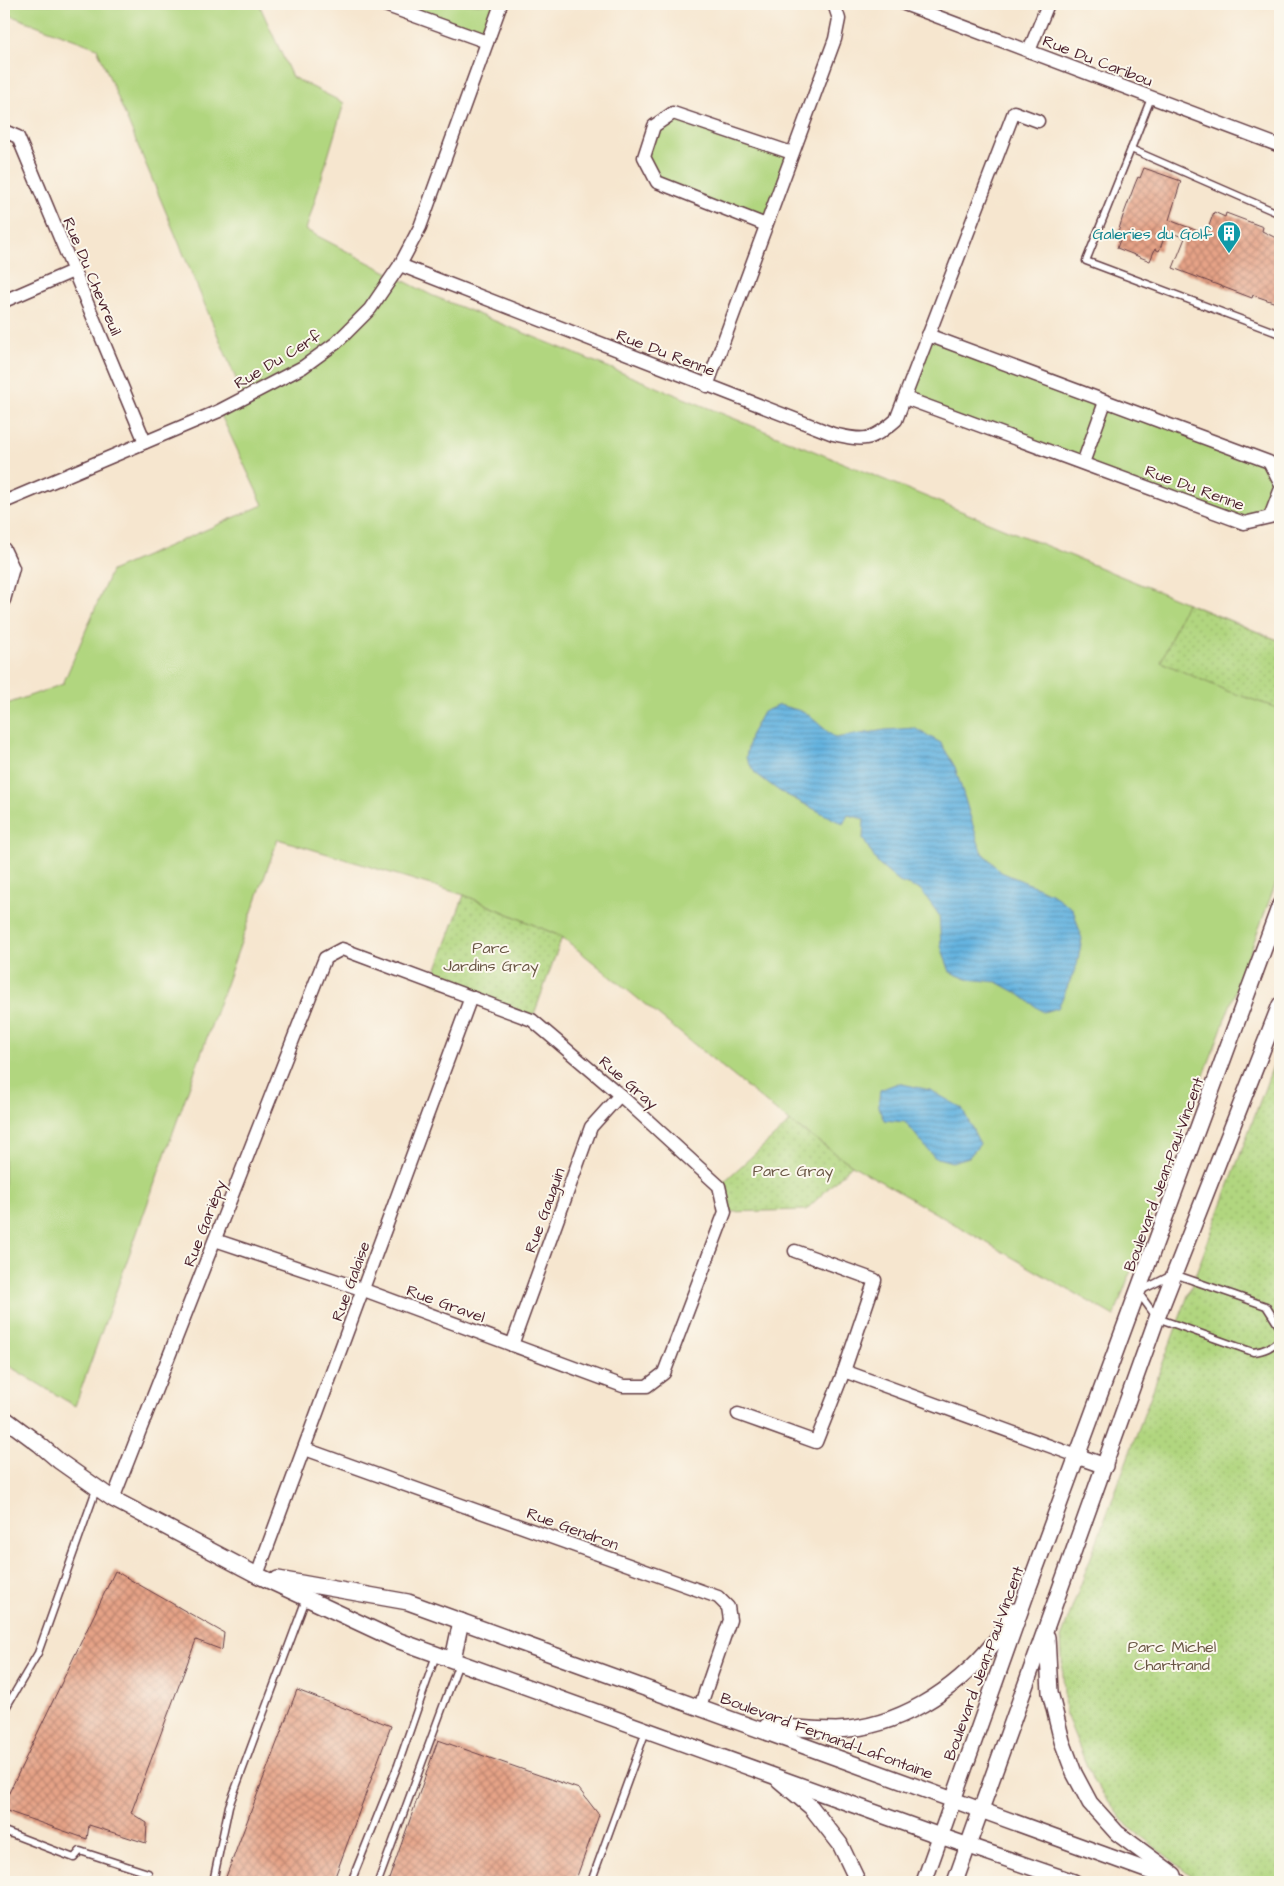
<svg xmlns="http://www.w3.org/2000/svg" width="1284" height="1886" font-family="'Architects Daughter',sans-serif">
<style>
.green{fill:#b1d67f;stroke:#7e7a55}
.park{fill:url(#park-dots);stroke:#7e7a55}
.water{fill:url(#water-rules);stroke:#586a86}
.building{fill:url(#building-cross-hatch)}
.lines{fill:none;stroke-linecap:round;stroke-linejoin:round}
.service-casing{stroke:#643d44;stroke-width:9}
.minor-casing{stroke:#643d44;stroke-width:15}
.tertiary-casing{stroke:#643d44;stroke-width:18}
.service{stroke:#fff;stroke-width:6}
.minor{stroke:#fff;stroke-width:12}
.tertiary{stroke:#fff;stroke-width:15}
.labels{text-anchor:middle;stroke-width:4;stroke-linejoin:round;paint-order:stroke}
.street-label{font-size:16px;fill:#4a1f2b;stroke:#fbf7ec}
.culture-label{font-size:16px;fill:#0d838f;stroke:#fbf7ec;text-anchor:end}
.park-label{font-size:16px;fill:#695644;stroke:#fbf7ec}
</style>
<defs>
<pattern id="park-dots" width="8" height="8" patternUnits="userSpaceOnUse" patternTransform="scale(1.25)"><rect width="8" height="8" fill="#b1d67f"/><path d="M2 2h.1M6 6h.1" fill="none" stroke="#9ab76e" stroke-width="1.8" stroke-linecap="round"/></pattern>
<pattern id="water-rules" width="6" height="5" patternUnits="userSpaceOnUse" patternTransform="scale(1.25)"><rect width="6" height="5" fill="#65b4e0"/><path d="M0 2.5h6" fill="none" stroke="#5592b6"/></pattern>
<pattern id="building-cross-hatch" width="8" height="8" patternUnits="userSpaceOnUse" patternTransform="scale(1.25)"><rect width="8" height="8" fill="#e6a387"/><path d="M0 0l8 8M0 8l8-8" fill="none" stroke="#bc846f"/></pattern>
</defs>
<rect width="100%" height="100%" fill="#fbf7ec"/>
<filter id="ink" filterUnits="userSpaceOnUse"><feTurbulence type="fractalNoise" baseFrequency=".02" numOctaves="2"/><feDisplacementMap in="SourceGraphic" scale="10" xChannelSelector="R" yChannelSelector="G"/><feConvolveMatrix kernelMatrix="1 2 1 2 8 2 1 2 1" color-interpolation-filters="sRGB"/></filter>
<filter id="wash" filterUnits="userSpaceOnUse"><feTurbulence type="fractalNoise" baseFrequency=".0096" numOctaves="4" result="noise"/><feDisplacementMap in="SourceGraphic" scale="20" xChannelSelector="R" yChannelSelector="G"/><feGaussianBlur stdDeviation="1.12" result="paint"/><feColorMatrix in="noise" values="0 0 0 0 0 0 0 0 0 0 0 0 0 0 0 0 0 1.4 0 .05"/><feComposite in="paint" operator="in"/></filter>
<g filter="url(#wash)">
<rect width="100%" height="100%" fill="#f6e6cf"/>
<!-- green -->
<g class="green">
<polygon points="4,4 259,4 292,77 344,103 306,230 431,295 1280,641 1280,872 1114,1316 852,1165 790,1122 562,937 464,895 278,839 75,1406 4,1363 4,705 63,684 111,571 263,505 219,411 244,398 97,48 4,13"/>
<polygon points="382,4 501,4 487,42"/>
<polygon points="673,113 792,153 766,225 657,182 644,157 654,126"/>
<polygon points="928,335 1269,462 1280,483 1270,517 1244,523 905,398"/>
</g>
<!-- park -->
<g class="park">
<polygon points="1186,603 1280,641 1280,709 1227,691 1161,662"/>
<polygon points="464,895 562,937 532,1020 432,982"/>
<polygon points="1280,1047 1280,1882 1200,1882 1128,1826 1093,1781 1065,1712 1061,1638"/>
<polygon points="790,1122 852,1165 806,1210 725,1212 719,1186"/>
</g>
<!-- water -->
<g class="water">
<polygon points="779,705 805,712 835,738 885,730 914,728 941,743 955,767 981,851 1001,872 1051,893 1073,909 1082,939 1077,965 1058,1008 1043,1012 1019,994 997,982 967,979 950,972 941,946 939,915 921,890 899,882 878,864 863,839 864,819 848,815 843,824 779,791 755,773 746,758 750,736 763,712"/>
<polygon points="898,1083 930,1090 962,1108 980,1144 969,1157 952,1162 934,1157 905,1122 884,1120 878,1107 880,1090"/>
</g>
<g id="blocks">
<!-- building -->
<g class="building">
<polygon points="1144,168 1181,181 1169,220 1206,234 1214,212 1225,217 1226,213 1263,227 1262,231 1280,240 1280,308 1275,307 1276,303 1253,295 1252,298 1173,268 1185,238 1167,231 1159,251 1155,249 1150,261 1117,248 1121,237 1117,236 1123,216 1135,184 1138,177 1140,178"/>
<polygon points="115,1571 224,1633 222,1650 196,1640 131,1813 147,1823 146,1843 89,1825 87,1839 4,1810 4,1794 8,1795"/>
<polygon points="297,1690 391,1726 333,1882 224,1882"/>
<polygon points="438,1740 579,1789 599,1815 575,1882 388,1882"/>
</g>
</g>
</g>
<g filter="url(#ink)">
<use href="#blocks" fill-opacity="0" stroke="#643d44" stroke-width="1"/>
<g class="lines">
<!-- service casing -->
<g class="service-casing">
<g id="service">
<polyline points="1151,98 1131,149 1280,214"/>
<polyline points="1131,149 1086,261 1280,334"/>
<path d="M1280,1328l-14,-22 -92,-32 -36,18 19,26 96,34c12,-1 19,-5 27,-13"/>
<polyline points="4,1711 38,1653 97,1487"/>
<polyline points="4,1831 74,1858 80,1851 148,1873 144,1882"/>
<polyline points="213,1882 229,1806 306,1599"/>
<polyline points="351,1882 398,1765 436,1655"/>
<polyline points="378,1882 459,1663"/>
<polyline points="591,1882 646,1731"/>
</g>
</g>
<!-- minor casing -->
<g class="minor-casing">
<g id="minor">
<polyline points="382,4 487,42"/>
<polyline points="904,4 1280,146"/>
<polyline points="1029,51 1048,4"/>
<polyline points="4,131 18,137 145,442"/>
<polyline points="766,225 657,182 644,157 654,126 673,113 792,153"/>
<path d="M400,265l433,169c31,7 38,8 63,-14l118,-308 24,9"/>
<polyline points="4,301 73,271"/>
<polyline points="928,335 1269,462 1280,483"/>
<polyline points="707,386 835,39 839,19 834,4"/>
<polyline points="905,398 1244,523 1270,517 1280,491"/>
<polyline points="1083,463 1105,402"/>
<polyline points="4,502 219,411 303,367 336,343 370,309 400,265 420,227 501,4"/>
<polyline points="4,549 13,568 4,600"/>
<polyline points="795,1251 875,1280 844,1371 1077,1456"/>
<polyline points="512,1345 591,1127 620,1095"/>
<polyline points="738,1414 816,1442 844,1371"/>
<polyline points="305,1449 718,1597 728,1607 730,1620 700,1707"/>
<polyline points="113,1499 325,958 342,949 532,1020 620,1095 719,1186 725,1212 664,1373 647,1386 623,1386 364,1290 215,1240"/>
<polyline points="257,1575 471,997"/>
</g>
</g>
<!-- tertiary casing -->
<g class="tertiary-casing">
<g id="tertiary">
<polyline points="4,1418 39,1444 59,1461 113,1499 257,1575 394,1639 940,1836 1074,1882"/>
<polyline points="1077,1456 1105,1466"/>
<polyline points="278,1579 408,1602 1179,1882"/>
<polyline points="1047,1637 1050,1692 1062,1741 1074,1773 1090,1803 1117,1833 1174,1875"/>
<polyline points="453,1659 461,1621"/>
<path d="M767,1726c22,1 46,4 69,4 61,-2 119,-39 157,-86 8,-10 14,-22 21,-33"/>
<polyline points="779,1780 811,1807 840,1844 858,1882"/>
<polyline points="924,1882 1028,1589 1280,905"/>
<polyline points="955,1882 1157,1318 1280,1005"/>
</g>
</g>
<!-- service -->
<use href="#service" class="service"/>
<!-- minor -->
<use href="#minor" class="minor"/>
<!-- tertiary -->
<use href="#tertiary" class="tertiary"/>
</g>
</g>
<!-- icons -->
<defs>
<g id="building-pin" transform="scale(1.25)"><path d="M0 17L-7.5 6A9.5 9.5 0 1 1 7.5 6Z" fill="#0f9aa8" stroke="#fbf7ec"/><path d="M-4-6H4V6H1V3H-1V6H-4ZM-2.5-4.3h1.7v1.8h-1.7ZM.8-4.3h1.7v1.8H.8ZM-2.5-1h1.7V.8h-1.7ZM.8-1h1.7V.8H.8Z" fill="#fff"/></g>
</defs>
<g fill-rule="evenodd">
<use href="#building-pin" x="1229" y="233"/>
</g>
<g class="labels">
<!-- street labels -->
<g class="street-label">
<text transform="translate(1098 60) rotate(21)" y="6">Rue Du Caribou</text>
<text transform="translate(93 276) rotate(67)" y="6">Rue Du Chevreuil</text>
<text transform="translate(666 352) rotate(21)" y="6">Rue Du Renne</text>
<text transform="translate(277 359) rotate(-31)" y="6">Rue Du Cerf</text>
<text transform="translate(1195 487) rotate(20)" y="6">Rue Du Renne</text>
<text transform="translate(629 1082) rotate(41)" y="6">Rue Gray</text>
<text transform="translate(1163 1174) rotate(-70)" y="6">Boulevard Jean-Paul-Vincent</text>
<text transform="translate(544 1210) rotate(-70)" y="6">Rue Gauguin</text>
<text transform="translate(204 1223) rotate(-69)" y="6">Rue Gariépy</text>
<text transform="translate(350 1281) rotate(-70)" y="6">Rue Galaise</text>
<text transform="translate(446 1303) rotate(20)" y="6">Rue Gravel</text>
<text transform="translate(573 1528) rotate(20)" y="6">Rue Gendron</text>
<text transform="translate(983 1663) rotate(-70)" y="6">Boulevard Jean-Paul-Vincent</text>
<text transform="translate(827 1735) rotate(20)" y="6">Boulevard Fernand-Lafontaine</text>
</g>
<!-- culture labels -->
<g class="culture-label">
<text x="1212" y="239">Galeries du Golf</text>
</g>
<!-- park labels -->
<g class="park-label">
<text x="491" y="953">Parc<tspan x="491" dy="18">Jardins Gray</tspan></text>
<text x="793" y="1176">Parc Gray</text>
<text x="1172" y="1652">Parc Michel<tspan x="1172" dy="18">Chartrand</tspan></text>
</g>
</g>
<!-- margin -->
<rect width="1284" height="1886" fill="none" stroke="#fbf7ec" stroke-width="20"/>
</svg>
